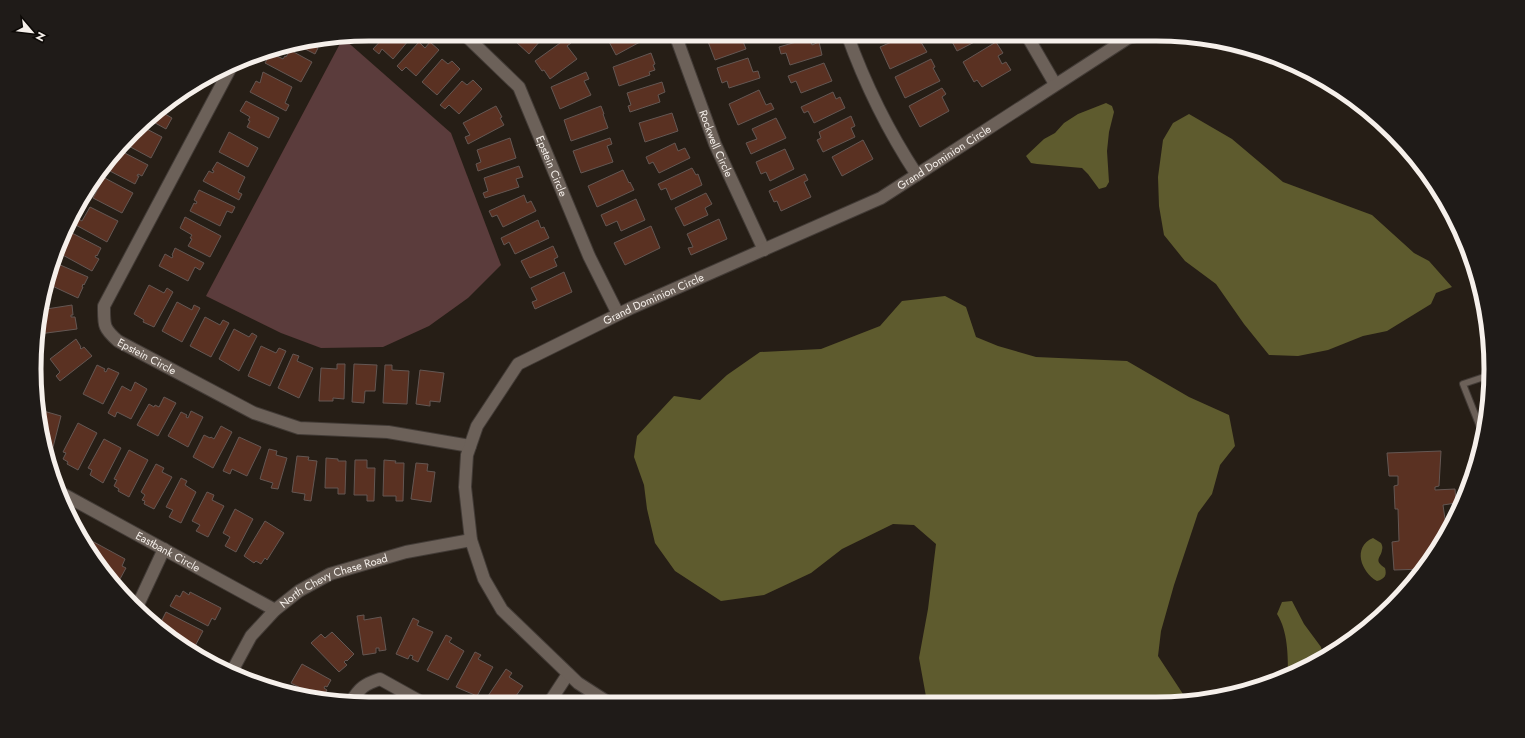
<svg xmlns="http://www.w3.org/2000/svg" width="1525" height="738" font-family="Jost,sans-serif">
<style>
.green{fill:#5b3c3c}
.water{fill:#5e5b2e}
.building{fill:#5a3122;stroke:#645753}
.lines{fill:none;stroke-linecap:round;stroke-linejoin:round}
.service-casing{stroke:#423b36;stroke-width:8}
.minor-casing{stroke:#423b36;stroke-width:14}
.service{stroke:#6c6159;stroke-width:6}
.minor{stroke:#6c6159;stroke-width:12}
.labels{text-anchor:middle;stroke-width:3.5;stroke-linejoin:round;paint-order:stroke}
.street-label{font-size:11px;fill:#f6f0eb;stroke:#0c0906}
.rim{fill:none;stroke:#f6f0eb;stroke-width:5}
</style>
<rect width="100%" height="100%" fill="#261e16"/>
<!-- green -->
<polygon class="green" points="343,38 451,133 501,265 468,298 429,326 383,347 321,348 281,333 206,296"/>
<!-- water -->
<g class="water">
<polygon points="1106,103 1112,106 1114,112 1109,132 1107,151 1109,182 1106,187 1099,189 1088,174 1082,168 1037,164 1031,163 1026,156 1044,139 1055,133 1064,123 1078,114"/>
<polygon points="1189,114 1232,139 1283,182 1372,215 1414,253 1429,261 1452,287 1436,293 1431,304 1387,331 1363,336 1328,350 1298,356 1269,355 1244,324 1216,284 1185,261 1164,235 1159,206 1158,177 1163,140 1173,123"/>
<polygon points="945,296 966,307 976,337 998,346 1036,357 1127,361 1189,397 1229,415 1235,446 1220,465 1212,494 1198,513 1174,585 1161,631 1158,656 1183,694 1179,701 927,702 919,658 928,609 936,544 914,525 893,524 842,549 811,573 764,595 721,601 675,571 655,543 647,509 644,485 634,457 637,436 674,396 700,400 727,375 760,352 821,349 880,326 902,301"/>
<path d="M1373,538l8,5c1,2 2,4 1,7 -1,8 -9,10 3,18 2,7 0,11 -8,13 -16,-9 -25,-34 -4,-43z"/>
<path d="M1292,601l12,23 17,23 2,9 -35,20c0,-20 0,-45 -11,-62l5,-12z"/>
</g>
<!-- building -->
<g class="building">
<polygon points="387,34 414,34 393,59 382,49 379,54 373,49"/>
<polygon points="520,34 546,34 529,54 515,41"/>
<polygon points="614,34 641,34 637,36 640,42 616,55 607,38"/>
<polygon points="719,34 740,34 746,49 715,60 707,39"/>
<polygon points="776,34 791,34 778,38"/>
<polygon points="910,34 916,34 927,52 890,69 880,47"/>
<polygon points="948,34 990,34 957,51"/>
<polygon points="567,38 571,43 567,46 577,59 550,79 544,70 542,71 535,61"/>
<polygon points="810,38 812,45 819,42 822,55 790,65 786,53 781,54 779,47"/>
<polygon points="419,42 425,48 430,42 439,50 416,76 406,67 402,71 397,66"/>
<polygon points="996,42 1003,53 998,56 1002,64 1006,62 1011,70 982,87 977,80 974,82 963,62"/>
<polygon points="316,43 314,46 318,48 315,54 299,46"/>
<polygon points="290,50 312,62 301,82 265,63 271,53 283,59 285,56 286,57"/>
<polygon points="651,53 655,64 653,65 655,70 649,72 650,75 619,86 613,67"/>
<polygon points="748,58 753,72 758,71 760,78 729,88 727,81 722,83 717,68"/>
<polygon points="442,59 448,64 452,61 460,69 437,95 422,82"/>
<polygon points="931,59 935,67 933,68 940,81 905,98 895,77"/>
<polygon points="824,63 832,81 801,93 796,81 791,83 788,76"/>
<polygon points="263,72 292,87 285,103 289,105 286,111 250,92 256,81 260,83"/>
<polygon points="586,72 589,79 584,81 591,95 560,109 551,87"/>
<polygon points="473,80 482,89 459,114 449,105 445,109 440,105 462,81 467,85"/>
<polygon points="662,82 665,92 658,95 660,102 630,112 628,106 631,105 627,93"/>
<polygon points="942,88 946,94 942,97 949,111 920,127 909,106"/>
<polygon points="759,90 766,105 771,103 774,109 738,125 729,104"/>
<polygon points="185,92 181,100 176,97"/>
<polygon points="833,92 836,99 840,97 845,108 814,123 808,111 804,113 801,107"/>
<polygon points="246,101 279,118 269,138 247,127 250,121 248,120 250,117 240,111"/>
<polygon points="496,106 502,117 500,118 504,125 468,144 465,137 470,135 463,123"/>
<polygon points="601,106 604,114 603,114 608,128 571,141 564,120"/>
<polygon points="161,107 162,108 160,111 172,118 166,129 148,119"/>
<polygon points="672,113 678,131 645,142 639,123"/>
<polygon points="851,116 855,126 851,128 855,137 823,152 817,140 821,138 819,132"/>
<polygon points="776,118 786,138 751,154 746,143 757,139 752,129"/>
<polygon points="141,126 162,137 151,158 123,143"/>
<polygon points="229,132 258,148 248,167 219,152"/>
<polygon points="510,138 516,158 478,171 476,164 481,162 477,150"/>
<polygon points="610,138 612,144 607,146 613,162 581,173 573,151"/>
<polygon points="863,140 873,159 842,176 832,157"/>
<polygon points="675,143 678,151 685,148 690,158 659,173 653,162 649,164 646,157"/>
<polygon points="117,149 148,165 142,176 138,174 137,176 139,176 135,184 106,169"/>
<polygon points="785,149 794,169 770,181 766,172 761,174 756,162"/>
<polygon points="217,162 245,177 238,192 242,194 239,200 203,181 209,171 213,173 214,171 212,170"/>
<polygon points="519,166 523,177 516,179 519,187 485,198 483,193 488,191 484,178"/>
<polygon points="692,168 696,175 698,174 702,185 671,200 666,188 661,190 658,184"/>
<polygon points="623,170 629,183 630,182 634,190 597,207 588,186"/>
<polygon points="805,174 808,180 804,182 811,197 781,211 777,201 774,202 769,191"/>
<polygon points="99,175 133,193 122,213 93,198 101,183 96,181"/>
<polygon points="199,190 235,207 232,213 227,211 220,226 190,211 194,203 196,204 197,202 194,200"/>
<polygon points="706,193 712,204 705,208 708,215 684,226 675,208"/>
<polygon points="524,195 527,203 531,201 536,211 503,227 497,215 492,217 489,211"/>
<polygon points="636,199 645,220 621,231 617,221 606,226 601,215"/>
<polygon points="90,207 118,221 107,242 74,224 77,218 82,221"/>
<polygon points="185,217 221,236 210,257 188,246 192,239 190,238 192,235 180,228"/>
<polygon points="719,219 727,239 691,255 688,248 693,247 687,234"/>
<polygon points="538,220 541,228 544,227 549,238 515,254 509,242 504,245 501,238"/>
<polygon points="651,226 660,248 625,265 614,243"/>
<polygon points="72,233 101,248 97,256 96,255 95,257 99,259 92,271 59,253 62,247 64,248"/>
<polygon points="553,246 558,257 554,259 557,266 530,278 521,261"/>
<polygon points="175,248 204,263 200,270 195,267 188,281 159,266 165,254 172,258 173,256 172,255"/>
<polygon points="58,264 88,277 84,285 83,284 82,287 83,287 78,298 48,284"/>
<polygon points="564,272 572,292 535,309 532,302 537,300 531,288"/>
<polygon points="149,285 164,293 167,288 173,292 154,327 143,322 144,320 134,314"/>
<polygon points="177,302 192,310 194,305 200,308 182,342 162,331"/>
<polygon points="72,305 73,315 71,315 71,317 75,317 77,329 39,334 40,327 41,327 40,310"/>
<polygon points="205,317 220,325 223,320 229,323 211,357 190,346"/>
<polygon points="234,329 249,337 252,333 257,336 239,371 219,359"/>
<polygon points="76,339 81,347 80,348 81,349 84,347 92,356 60,381 56,376 60,372 50,359"/>
<polygon points="261,346 276,353 279,348 286,351 270,386 248,376"/>
<polygon points="293,354 299,356 297,361 313,368 299,398 278,388"/>
<polygon points="337,364 345,364 344,399 333,398 333,401 319,401 321,368 337,369"/>
<polygon points="354,364 377,365 375,391 365,391 364,403 352,402"/>
<polygon points="97,365 105,369 104,371 106,372 108,368 119,373 103,404 83,394"/>
<polygon points="385,365 392,365 392,370 409,371 407,404 383,403"/>
<polygon points="420,370 444,373 440,402 430,401 430,406 416,404"/>
<polygon points="135,382 147,389 131,419 117,412 115,417 108,413 122,386 131,391"/>
<polygon points="164,397 176,403 158,436 137,425 149,404 154,407 155,405 159,407"/>
<polygon points="40,410 61,416 51,455 50,455 38,417"/>
<polygon points="191,411 203,417 188,447 168,436 181,412 187,415 186,417 188,418"/>
<polygon points="78,423 97,433 78,470 67,464 68,462 63,459 66,453 63,452"/>
<polygon points="221,426 232,432 213,468 193,457 204,435 210,438 211,437 214,439"/>
<polygon points="239,437 261,447 247,476 232,469 230,474 223,471"/>
<polygon points="104,439 121,448 103,483 90,475 92,470 88,468"/>
<polygon points="269,449 277,451 276,455 287,458 278,489 271,488 273,483 260,479"/>
<polygon points="129,450 148,460 129,497 118,491 119,489 114,486 117,480 114,479"/>
<polygon points="1441,451 1439,486 1435,487 1435,490 1455,489 1456,503 1443,505 1445,519 1453,518 1424,569 1394,570 1392,542 1399,541 1398,509 1395,509 1394,486 1398,485 1398,476 1389,476 1387,453"/>
<polygon points="297,456 309,457 308,460 317,461 311,501 304,500 305,494 292,492"/>
<polygon points="326,458 338,459 338,461 346,461 345,494 338,494 338,488 325,488"/>
<polygon points="355,460 367,460 367,468 375,468 374,501 367,501 367,495 354,495"/>
<polygon points="384,460 396,461 395,463 404,463 403,501 396,501 396,496 383,496"/>
<polygon points="416,463 428,464 427,471 435,472 431,502 411,499"/>
<polygon points="156,464 164,468 162,472 172,477 154,509 144,504 145,501 142,500 145,495 141,492"/>
<polygon points="181,478 187,481 185,485 196,492 181,523 169,517 173,510 166,507"/>
<polygon points="207,492 214,495 212,500 224,506 208,537 196,531 200,525 192,521"/>
<polygon points="235,509 253,519 236,552 225,546 230,537 223,533"/>
<polygon points="265,521 284,533 267,560 265,558 261,564 256,561 254,563 244,556"/>
<polygon points="92,541 125,559 122,566 126,568 120,579 109,573 89,546"/>
<polygon points="183,591 189,595 190,592 221,608 215,620 212,618 208,626 170,606 176,595 180,597"/>
<polygon points="166,612 203,631 193,650 175,641 160,629 162,625 160,624"/>
<polygon points="364,615 364,620 381,617 386,650 379,651 379,648 376,648 376,653 363,655 357,616"/>
<polygon points="413,618 419,621 417,625 433,632 418,662 412,659 413,656 410,655 408,659 396,654"/>
<polygon points="332,632 354,654 347,661 346,660 344,662 347,665 339,672 311,643 321,634 325,638"/>
<polygon points="446,635 452,638 449,642 464,651 448,680 427,670"/>
<polygon points="475,652 481,655 478,659 493,667 477,696 456,687"/>
<polygon points="302,664 331,680 327,687 325,686 324,688 327,690 322,699 291,683"/>
<polygon points="506,669 512,673 509,677 523,686 511,703 486,704 484,702"/>
</g>
<g class="lines">
<!-- service casing -->
<g class="service-casing">
<polyline id="service" points="1482,444 1480,427 1463,384 1490,375"/>
</g>
<!-- minor casing -->
<g class="minor-casing">
<g id="minor">
<path id="s1" d="M464,34l55,53 70,169 29,58"/>
<path id="s2" d="M675,34l40,110 49,106"/>
<path d="M847,34c18,50 41,97 70,141"/>
<polyline points="1026,34 1055,84"/>
<polyline points="1207,39 1285,60"/>
<path id="s3" d="M230,69l-126,237c0,19 -1,22 14,35l136,72 45,15 89,4 82,14"/>
<path id="s4" d="M61,493l214,117"/>
<polyline points="136,609 164,549"/>
<path id="s5" d="M231,673l20,-37 24,-26 24,-19 31,-17 76,-22 65,-12"/>
<path d="M351,702c8,-14 14,-18 29,-23l45,25"/>
<polyline points="549,703 568,674"/>
<path id="s6" d="M609,703l-31,-20 -76,-73 -18,-31 -13,-39 -6,-53 2,-32 10,-29 41,-62 113,-56 250,-110 247,-160 17,-4"/>
</g>
</g>
<!-- service -->
<use href="#service" class="service"/>
<!-- minor -->
<use href="#minor" class="minor"/>
</g>
<g class="labels">
<!-- street labels -->
<g class="street-label">
<text dy="4" stroke="none"><textPath href="#s2" startOffset="117">Rockwell Circle</textPath></text>
<text dy="4" stroke="none"><textPath href="#s6" startOffset="884">Grand Dominion Circle</textPath></text>
<text dy="4" stroke="none"><textPath href="#s1" startOffset="162">Epstein Circle</textPath></text>
<text dy="4" stroke="none"><textPath href="#s6" startOffset="560">Grand Dominion Circle</textPath></text>
<text dy="4" stroke="none"><textPath href="#s3" startOffset="341">Epstein Circle</textPath></text>
<text dy="4" stroke="none"><textPath href="#s4" startOffset="122">Eastbank Circle</textPath></text>
<text dy="4" stroke="none"><textPath href="#s5" startOffset="144">North Chevy Chase Road</textPath></text>
</g>
</g>
<!-- crop -->
<path d="M0 0H1525V738H0ZM369 41H1156A328 328 0 0 1 1484 369V369A328 328 0 0 1 1156 697H369A328 328 0 0 1 41 369V369A328 328 0 0 1 369 41Z" fill="#1f1b18" fill-rule="evenodd"/>
<path class="rim" d="M369 41H1156A328 328 0 0 1 1484 369V369A328 328 0 0 1 1156 697H369A328 328 0 0 1 41 369V369A328 328 0 0 1 369 41Z"/>
<!-- north arrow -->
<g transform="translate(32 32) rotate(118)" stroke="#0c0906" stroke-width="3" paint-order="stroke">
<path d="M0-3L7 15L0 10L-7 15Z" fill="#f6f0eb"/>
<text y="-6" font-size="11" font-weight="bold" text-anchor="middle" fill="#f6f0eb">N</text>
</g>
</svg>
